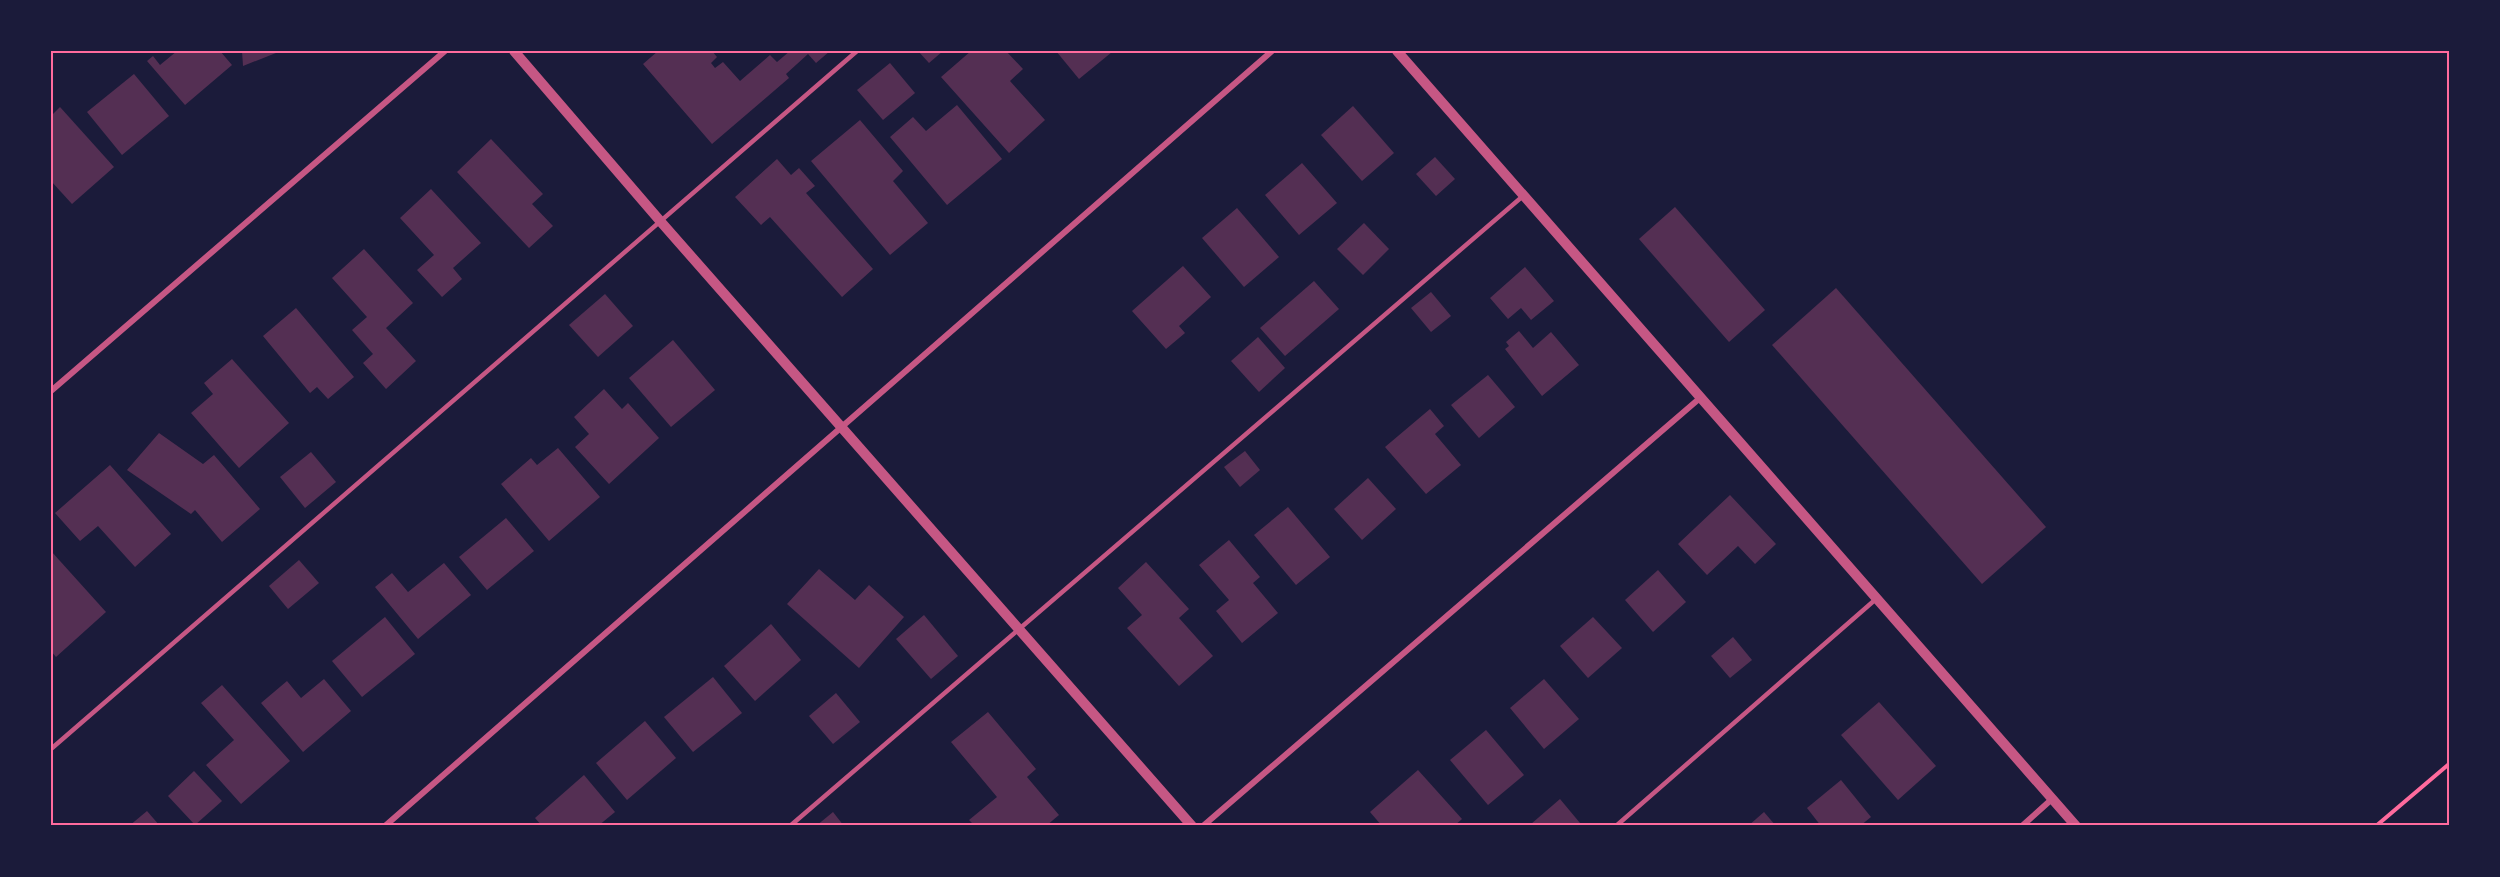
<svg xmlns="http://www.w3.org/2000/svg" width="2500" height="877" font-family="'Open Sans',sans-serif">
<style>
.building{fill:#542f53}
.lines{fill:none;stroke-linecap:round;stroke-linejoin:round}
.path{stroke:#ff6b9d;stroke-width:4}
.service{stroke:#c65784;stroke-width:4.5}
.minor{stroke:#c65784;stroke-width:6}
.tertiary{stroke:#c65784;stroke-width:10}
.neatline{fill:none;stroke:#ff6b9d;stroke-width:2}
</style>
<rect width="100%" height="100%" fill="#1b1b3a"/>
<!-- building -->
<g class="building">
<polygon points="177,51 220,51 232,65 185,105 147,61 153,56 160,65"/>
<polygon points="242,51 281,51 243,66"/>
<polygon points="658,51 712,51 717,57 711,63 715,68 723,62 740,81 770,55 777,62 790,51 830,51 816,63 808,54 786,74 789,78 712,144 643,64"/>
<polygon points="918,51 943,51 929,63"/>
<polygon points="971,51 1006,51 1023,69 1010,81 1045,120 1009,153 941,77"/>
<polygon points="1056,51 1111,51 1112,52 1079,79"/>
<polygon points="890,63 915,93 883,120 857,90"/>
<polygon points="134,74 169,116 122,155 87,112"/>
<polygon points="957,105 1002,159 947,205 890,137 913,117 926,131"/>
<polygon points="1353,106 1394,153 1362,181 1321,135"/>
<polygon points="60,107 114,167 72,204 51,181 51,116"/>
<polygon points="860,120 903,171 893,181 928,223 890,255 811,161"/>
<polygon points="491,139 543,194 532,204 553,226 529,248 457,172"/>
<polygon points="1435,157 1455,179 1436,196 1416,174"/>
<polygon points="777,159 791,175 799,168 815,186 806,193 873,269 842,297 770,217 761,225 735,197"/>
<polygon points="1302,163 1337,203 1299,235 1265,195"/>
<polygon points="431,189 481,243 453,268 462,279 442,297 417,270 434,255 400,218"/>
<polygon points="1675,207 1765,310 1729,342 1639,239"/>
<polygon points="1237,208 1279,257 1244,287 1202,238"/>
<polygon points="1364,223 1389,249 1363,275 1337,249"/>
<polygon points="364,249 413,303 386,328 416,361 386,389 363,363 373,354 352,330 367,317 332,278"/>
<polygon points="1183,266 1211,297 1179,326 1185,333 1166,349 1132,311"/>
<polygon points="1525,267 1554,301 1531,320 1521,308 1508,319 1490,298"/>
<polygon points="1314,281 1339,309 1285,356 1260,328"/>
<polygon points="1836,288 2046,527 1982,584 1772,345"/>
<polygon points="1431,292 1451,316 1431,332 1411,308"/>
<polygon points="605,294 633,326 598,357 569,325"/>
<polygon points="296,308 354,377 328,399 317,387 310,393 263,336"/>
<polygon points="1519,331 1533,348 1551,332 1579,365 1542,396 1505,349 1509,346 1506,342"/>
<polygon points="1258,337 1285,368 1259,392 1231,361"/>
<polygon points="673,340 715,390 671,427 629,378"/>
<polygon points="232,359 289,423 239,468 191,413 213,394 204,383"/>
<polygon points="1488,375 1515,407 1479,438 1451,405"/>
<polygon points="604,389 622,409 628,403 659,438 609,484 575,447 589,434 574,417"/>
<polygon points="1430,409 1444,426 1435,434 1461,465 1426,494 1385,447"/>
<polygon points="159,433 203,464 214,455 260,509 222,542 195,510 191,514 127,470"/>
<polygon points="558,448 600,497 549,541 501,484 531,458 537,465"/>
<polygon points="1245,451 1260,470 1240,487 1224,467"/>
<polygon points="311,452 336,482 305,508 280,477"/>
<polygon points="110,465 171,534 135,567 98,526 80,541 55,513"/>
<polygon points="1368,478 1396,509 1362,540 1334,509"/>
<polygon points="1730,495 1776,544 1755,564 1738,546 1707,575 1678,544"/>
<polygon points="1288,507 1330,557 1296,585 1254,535"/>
<polygon points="506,518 534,551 487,590 459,557"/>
<polygon points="1229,540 1260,577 1253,583 1278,613 1242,643 1216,611 1229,600 1199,565"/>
<polygon points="51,551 106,612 56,657 51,651"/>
<polygon points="299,560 319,583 288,609 269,586"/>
<polygon points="1146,562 1189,609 1179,618 1213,656 1179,686 1127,628 1142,615 1118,588"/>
<polygon points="444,563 471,595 418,639 375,587 392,573 408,592"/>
<polygon points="819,569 855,600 869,585 904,617 859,668 787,604"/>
<polygon points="1658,570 1686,602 1653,632 1625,600"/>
<polygon points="924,615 958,656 931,679 896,639"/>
<polygon points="385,617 415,654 362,697 332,661"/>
<polygon points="1593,617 1622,648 1588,678 1560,646"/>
<polygon points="771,624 801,660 755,701 724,666"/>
<polygon points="1733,637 1752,660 1730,678 1711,656"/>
<polygon points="713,677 742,713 693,752 664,717"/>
<polygon points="324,679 351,711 303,752 261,703 287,681 301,698"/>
<polygon points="1544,679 1579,719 1544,749 1510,708"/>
<polygon points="222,685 290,761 241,804 206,765 234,740 201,703"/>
<polygon points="836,693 860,722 833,744 809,716"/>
<polygon points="1879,702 1936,766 1898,800 1841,735"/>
<polygon points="988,712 1036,769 1027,777 1059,815 1046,826 975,826 969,820 997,797 951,742"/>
<polygon points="645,721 676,758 627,800 596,763"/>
<polygon points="1486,730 1524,775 1488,805 1450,760"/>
<polygon points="1418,770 1462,819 1454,826 1382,826 1370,812"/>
<polygon points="194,771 222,801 195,825 168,796"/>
<polygon points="584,775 615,812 598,826 542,826 535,818"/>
<polygon points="1841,780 1871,817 1860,826 1821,826 1807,808"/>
<polygon points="1560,799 1580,823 1577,826 1533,826 1531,824"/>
<polygon points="147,811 160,826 129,826"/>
<polygon points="833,812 844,826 816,826"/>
<polygon points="1764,812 1776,826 1748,826"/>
</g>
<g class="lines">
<!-- path -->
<polyline class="path" points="2376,826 2449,764"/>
<!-- service -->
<g class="service">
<polyline points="51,749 857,51"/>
<polyline points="790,826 1523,196"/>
<polyline points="1616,826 1876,599"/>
</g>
<!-- minor -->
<g class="minor">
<polyline points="51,391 445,51"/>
<polyline points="385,826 1272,51"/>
<polyline points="1203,826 1700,398"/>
<polyline points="2022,826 2052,799"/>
</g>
<!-- tertiary -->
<g class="tertiary">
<polyline points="514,51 661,222 1192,826"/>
<polyline points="1397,51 2076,826"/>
</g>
</g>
<!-- border -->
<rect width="2500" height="877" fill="none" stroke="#1b1b3a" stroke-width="105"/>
<rect x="52" y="52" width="2396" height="772" class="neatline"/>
</svg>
